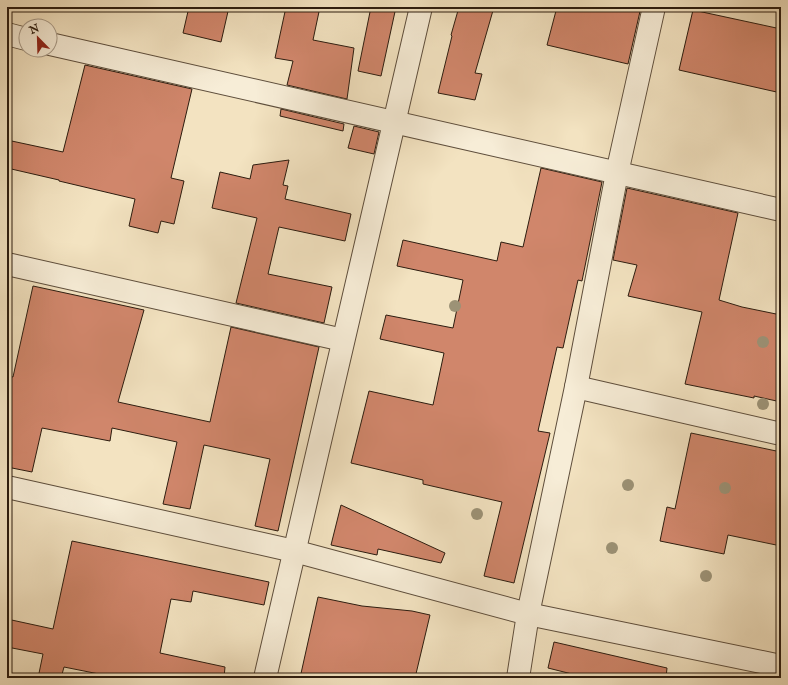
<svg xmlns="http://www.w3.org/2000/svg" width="788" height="685" font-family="'IM FELL English',serif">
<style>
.building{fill:#d0866b;stroke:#2c1c0f}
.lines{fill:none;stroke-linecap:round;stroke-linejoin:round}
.minor-casing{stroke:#5e4e3c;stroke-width:24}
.minor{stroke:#f7edd7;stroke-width:22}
.tree{fill:#9c9276}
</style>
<rect width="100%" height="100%" fill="#f3e3c1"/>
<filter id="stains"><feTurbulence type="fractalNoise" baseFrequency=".005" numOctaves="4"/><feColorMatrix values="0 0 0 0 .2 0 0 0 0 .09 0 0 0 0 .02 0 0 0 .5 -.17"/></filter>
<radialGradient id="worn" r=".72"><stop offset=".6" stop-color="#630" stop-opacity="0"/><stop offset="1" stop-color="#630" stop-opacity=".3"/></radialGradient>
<!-- building -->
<g class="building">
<polygon points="189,7 229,7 221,42 183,33"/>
<polygon points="286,7 320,7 313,40 354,48 347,99 287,85 293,61 275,58"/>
<polygon points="371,7 396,7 381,76 358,71"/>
<polygon points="459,7 494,7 475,73 482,74 475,100 438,93 452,36 451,35"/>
<polygon points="557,7 641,7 628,64 547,45"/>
<polygon points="693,10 781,29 781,93 679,70"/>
<polygon points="85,65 192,89 171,178 184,181 174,224 161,221 158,233 129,226 135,199 59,181 59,180 7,168 7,140 63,152"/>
<polygon points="281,109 344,124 343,131 280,116"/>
<polygon points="354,126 379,132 374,154 348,148"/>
<polygon points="289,160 283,185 288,186 285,199 351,214 345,241 279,227 268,274 332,287 324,323 236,303 257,218 212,208 220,172 250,179 253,165"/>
<polygon points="541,168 602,182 582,281 578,280 563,348 557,347 538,431 550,433 514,583 484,576 502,502 423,484 423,480 351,463 369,391 433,405 444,353 380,339 386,315 453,328 463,280 397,266 403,240 497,261 501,242 523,247"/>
<polygon points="627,188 738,213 719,300 742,307 781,315 781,402 754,396 754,398 685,384 702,312 628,296 637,265 613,260"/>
<polygon points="33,286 144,310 118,402 210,422 231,327 319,347 278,531 255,526 270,459 204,445 190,509 163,504 177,442 112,428 110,441 42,428 32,472 7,467 7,376 13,377"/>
<polygon points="691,433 781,452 781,546 728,535 724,554 660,541 667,507 675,509"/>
<polygon points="341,505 445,553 441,563 378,549 377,555 331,545"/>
<polygon points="72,541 269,582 264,605 193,591 191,602 171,599 160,653 225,667 224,678 119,678 64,667 61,678 38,678 43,654 7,647 7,619 53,629"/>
<polygon points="318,597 362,606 412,611 430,615 415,678 300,678"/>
<polygon points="554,642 667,668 666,678 588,678 548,668"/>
</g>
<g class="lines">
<!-- minor casing -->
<g class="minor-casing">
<g id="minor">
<polyline points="7,34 26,39"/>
<polyline points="50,44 781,210"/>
<polyline points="7,264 343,340"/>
<polyline points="576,387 781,434"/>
<polyline points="7,487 294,551 528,614 781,666"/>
<polyline points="265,678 421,7"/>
<polyline points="518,678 528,614 576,387 617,173 654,7"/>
</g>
</g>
<!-- minor -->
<use href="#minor" class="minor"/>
</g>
<!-- trees -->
<g class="tree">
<circle cx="455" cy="306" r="6"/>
<circle cx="763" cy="342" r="6"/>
<circle cx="763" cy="404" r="6"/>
<circle cx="628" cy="485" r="6"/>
<circle cx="725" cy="488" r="6"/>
<circle cx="477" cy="514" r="6"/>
<circle cx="612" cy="548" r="6"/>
<circle cx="706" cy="576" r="6"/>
</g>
<!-- margin -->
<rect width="788" height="685" fill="none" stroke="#f3e3c1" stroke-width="24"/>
<rect x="8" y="8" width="772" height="669" fill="none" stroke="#2c1c0f" stroke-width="2"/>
<rect x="12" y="12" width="764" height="661" fill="none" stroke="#2c1c0f"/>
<!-- north arrow -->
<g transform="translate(38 38) rotate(337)"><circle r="19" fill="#f7edd7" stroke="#a69987"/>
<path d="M0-3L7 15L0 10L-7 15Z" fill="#8f2418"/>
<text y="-6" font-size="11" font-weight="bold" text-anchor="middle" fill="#2c1c0f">N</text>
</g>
<rect width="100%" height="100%" filter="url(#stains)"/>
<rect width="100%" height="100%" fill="url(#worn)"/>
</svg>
